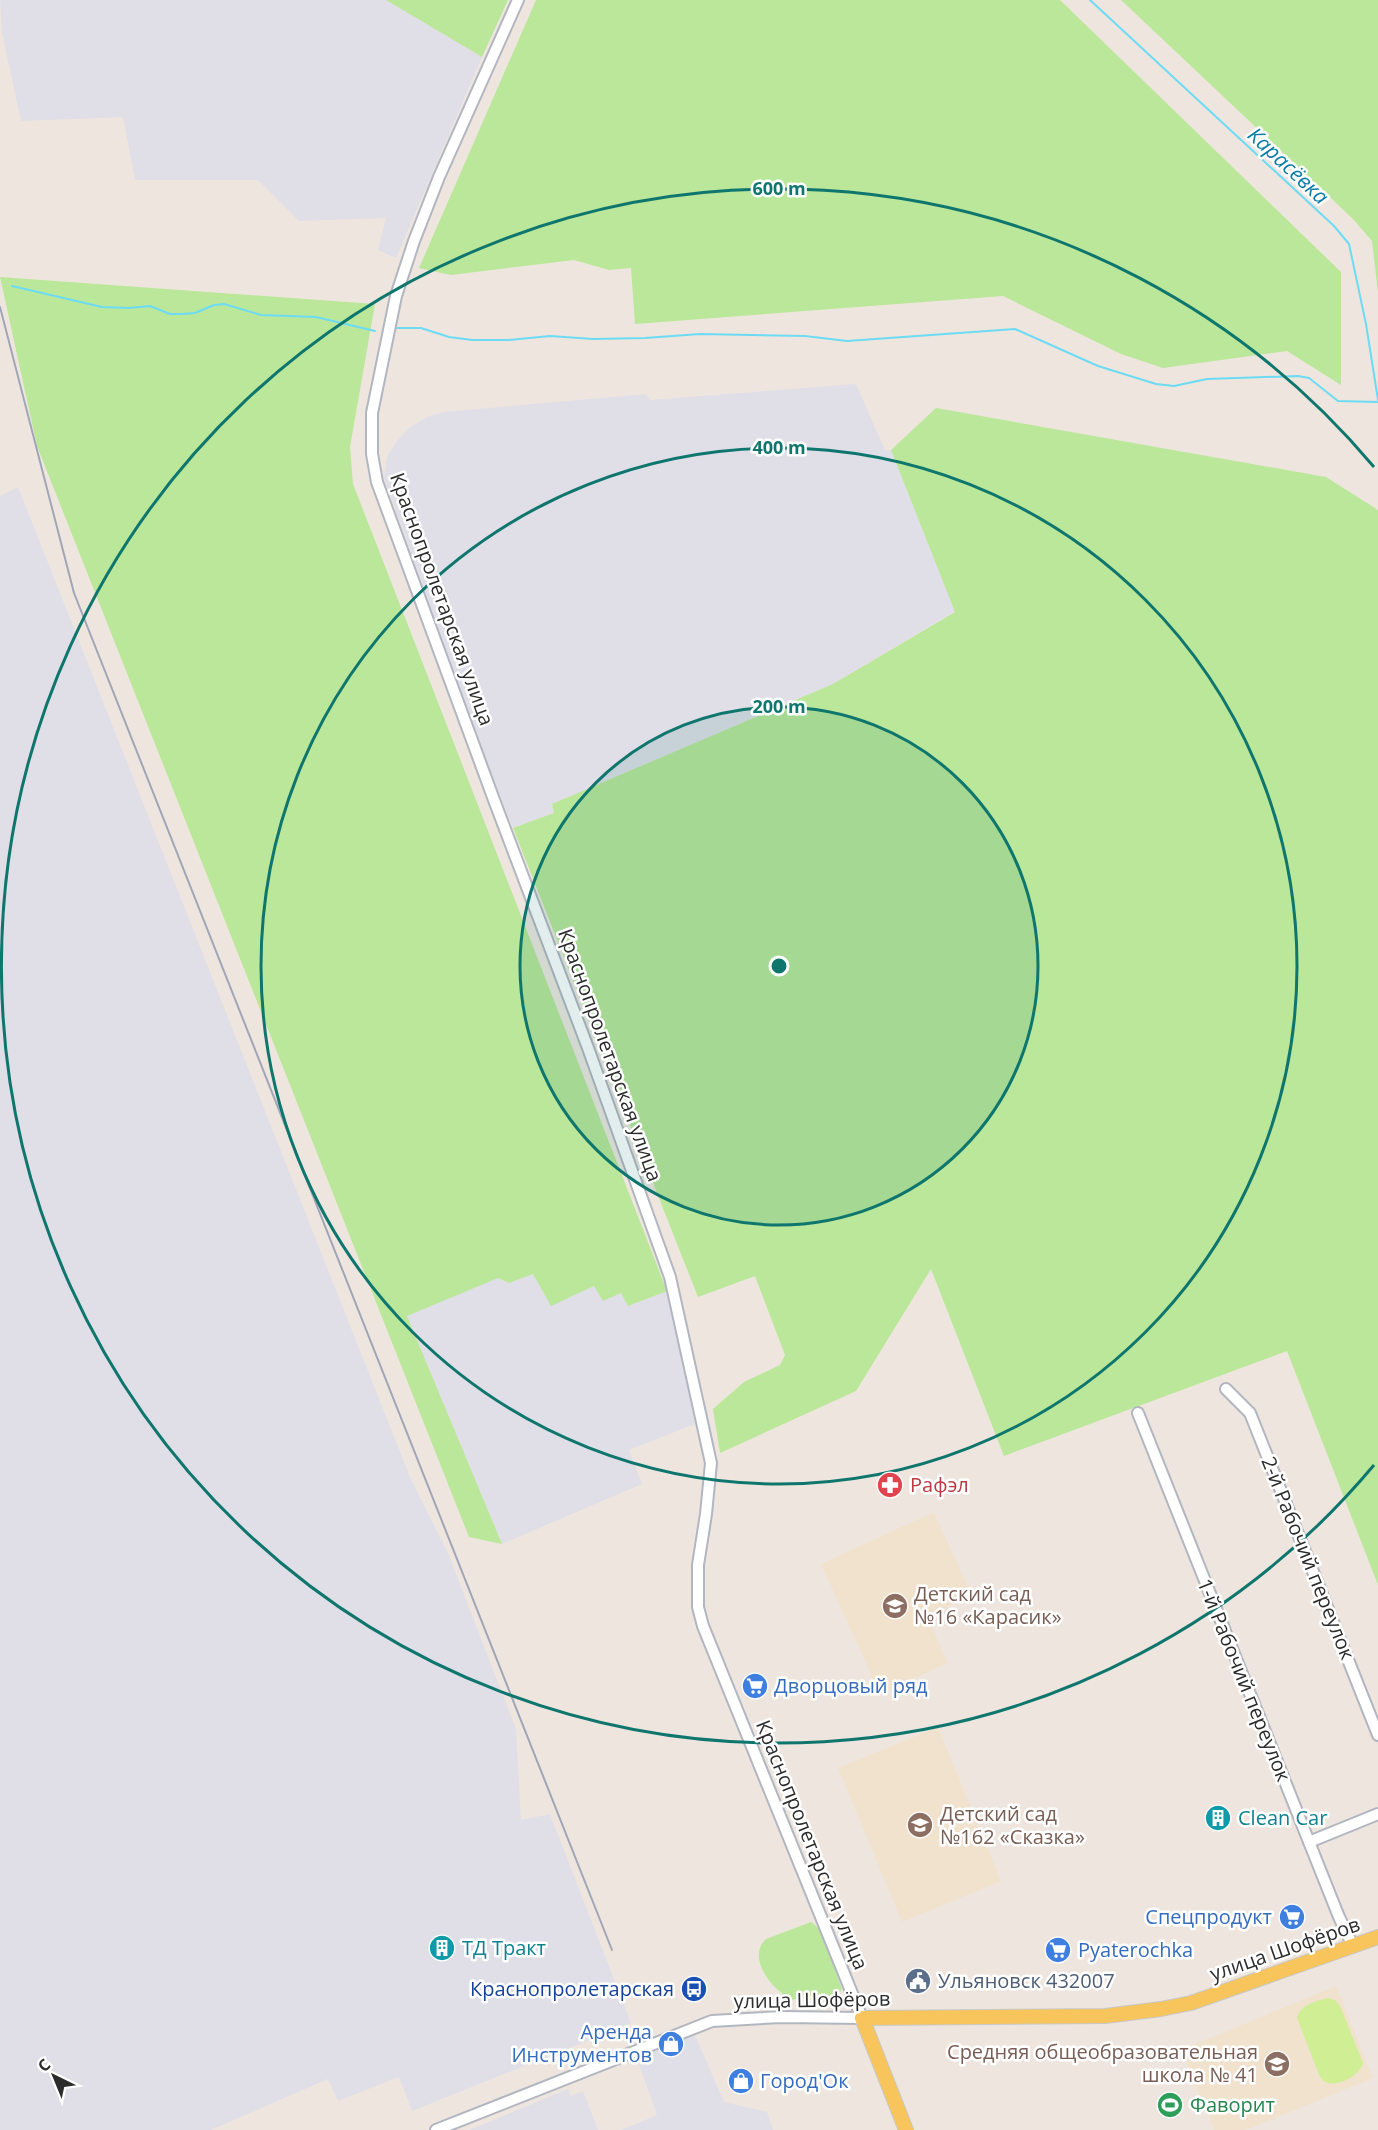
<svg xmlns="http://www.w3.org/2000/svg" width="1378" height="2130" font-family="'Open Sans',sans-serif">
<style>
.industrial{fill:#e0dfe7}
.education{fill:#f0e2cd}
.green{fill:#bae799}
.pitch{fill:#d0ee94}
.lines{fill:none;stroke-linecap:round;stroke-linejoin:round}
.stream{stroke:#6ddbf4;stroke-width:2}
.minor-casing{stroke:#b2b6c0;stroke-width:14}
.major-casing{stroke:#c8c8c8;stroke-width:16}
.minor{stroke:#fff;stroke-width:10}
.major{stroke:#f7c55b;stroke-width:14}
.rail{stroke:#a0a6b7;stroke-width:2}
.ring{fill:none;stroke:#0f766e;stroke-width:3}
.labels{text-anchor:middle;stroke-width:5;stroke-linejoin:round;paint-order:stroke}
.street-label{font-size:20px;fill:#2c2c2c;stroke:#fff}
.health-label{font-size:20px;fill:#be3a42;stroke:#fff;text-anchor:start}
.education-label{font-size:20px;fill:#785e54;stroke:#fff;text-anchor:start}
.shop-label{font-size:20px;fill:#366cbe;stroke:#fff;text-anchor:start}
.culture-label{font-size:20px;fill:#0d838f;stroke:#fff;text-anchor:start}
.service-label{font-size:20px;fill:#4e5e75;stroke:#fff;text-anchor:start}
.transit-label{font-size:20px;fill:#164399;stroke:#fff;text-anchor:end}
.leisure-label{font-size:20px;fill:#27864d;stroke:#fff;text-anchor:start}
.water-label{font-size:21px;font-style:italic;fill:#087ca5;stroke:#fff}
.centre{fill:#0f766e;stroke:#fff;stroke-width:3}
.ring-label{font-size:18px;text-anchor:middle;font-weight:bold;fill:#0f766e;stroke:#fff;stroke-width:5;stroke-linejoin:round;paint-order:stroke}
</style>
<rect width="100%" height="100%" fill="#eee6de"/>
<!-- industrial -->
<g class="industrial">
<polygon points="0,0 386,0 482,57 396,258 378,250 386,218 299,221 258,180 135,180 123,117 21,121 2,33"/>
<polygon points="856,384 885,450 891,450 955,611 833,684 552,804 554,813 513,828 486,761 384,478 387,457 397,441 409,428 427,417 444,412 646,394 650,400"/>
<polygon points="18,487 410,1477 448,1553 516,1729 521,1820 550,1814 631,2023 412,2111 399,2077 338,2101 328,2079 211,2130 0,2130 0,496"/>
<polygon points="533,1274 621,1293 628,1306 667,1291 673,1308 695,1424 629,1450 642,1484 502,1544 407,1316 498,1277 509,1283"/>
<polygon points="695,2035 724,2102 767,2112 773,2130 621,2130 657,2115 636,2056"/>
<polygon points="568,2089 571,2096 583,2091 598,2130 469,2130"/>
</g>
<!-- education -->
<g class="education">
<polygon points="934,1512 972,1596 927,1616 948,1663 880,1694 821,1564"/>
<polygon points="938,1727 1001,1881 902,1922 838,1768"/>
<polygon points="1336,1986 1373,2078 1246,2130 1214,2130 1181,2050"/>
</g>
<!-- green -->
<g class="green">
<polygon points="386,0 508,0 482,57"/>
<polygon points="536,0 1060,0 1341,272 1341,385 1287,351 1163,368 1121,354 1003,296 635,324 631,268 609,270 574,260 451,275 419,268"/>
<polygon points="1121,0 1378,0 1378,293 1372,241 1353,219"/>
<polygon points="0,277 375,304 350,447 353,484 667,1291 628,1306 621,1293 603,1301 594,1286 551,1306 533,1274 509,1283 498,1278 407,1316 502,1544 469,1537 37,446"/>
<polygon points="936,408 1326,477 1378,510 1378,1585 1287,1351 1004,1456 931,1269 856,1391 720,1453 713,1409 744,1382 780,1365 785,1355 755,1276 698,1297 513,828 554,813 552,804 833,684 955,612 891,450"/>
<path d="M811,1922l9,7 22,60 -4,6 -16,3 -10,-2 -21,4c-19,-11 -45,-42 -25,-61z"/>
</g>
<!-- pitch -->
<path class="pitch" d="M1328,1998l7,2 5,6 23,57c-3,12 -23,23 -35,20 -5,-1 -8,-6 -10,-11l-21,-54c3,-13 19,-17 31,-20z"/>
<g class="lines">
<!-- stream -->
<g class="stream">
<polyline points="1090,0 1334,226 1349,244 1366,324 1378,400"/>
<polyline points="12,286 102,307 129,308 150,306 170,314 182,314 195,313 214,305 224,304 261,315 316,317 375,331"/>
<polyline points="397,328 421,328 449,337 472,340 509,340 550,336 593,339 645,338 700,334 805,336 847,341 1015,329 1098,366 1156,384 1174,386 1207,379 1298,376 1309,378 1338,401 1378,402"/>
</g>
<!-- minor casing -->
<g class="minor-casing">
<g id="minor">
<polyline points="1226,1389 1250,1413 1378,1735"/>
<polyline points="1138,1413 1339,1917 1353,1946"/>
<polyline points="1309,1842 1378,1814"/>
<polyline points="436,2130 712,2021 781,2017 862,2018 703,1626 698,1607 698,1565 706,1514 711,1463 670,1277 588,1048 494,800 377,482 372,454 372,413 396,296 414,241 439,177 518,0"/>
</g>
</g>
<!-- major casing -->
<g class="major-casing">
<polyline id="major" points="906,2130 862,2018 1105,2016 1161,2009 1191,2003 1378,1937"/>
</g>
<!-- minor -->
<use href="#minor" class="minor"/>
<!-- major -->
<use href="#major" class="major"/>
<!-- rail -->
<polyline class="rail" points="0,307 74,593 612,1950"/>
</g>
<!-- distance rings -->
<circle cx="779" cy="966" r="259" fill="#0f766e" fill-opacity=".12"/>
<g class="ring">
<circle cx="779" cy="966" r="259"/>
<circle cx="779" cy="966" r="518"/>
<path d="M1374 1465A777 777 0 1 1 1374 467"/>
</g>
<!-- icons -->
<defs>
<g id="pharmacy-disc" transform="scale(1.35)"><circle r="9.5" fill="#e0444e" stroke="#fff"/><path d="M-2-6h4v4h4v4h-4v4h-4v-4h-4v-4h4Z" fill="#fff"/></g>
<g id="school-disc" transform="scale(1.35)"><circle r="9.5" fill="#8d6e63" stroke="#fff"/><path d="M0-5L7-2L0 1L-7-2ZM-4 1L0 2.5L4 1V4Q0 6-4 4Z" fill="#fff"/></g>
<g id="supermarket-disc" transform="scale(1.35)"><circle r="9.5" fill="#3f7fe0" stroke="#fff"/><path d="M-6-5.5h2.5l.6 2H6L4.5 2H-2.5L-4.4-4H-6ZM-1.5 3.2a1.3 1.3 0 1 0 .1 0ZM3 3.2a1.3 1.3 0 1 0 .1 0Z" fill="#fff"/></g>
<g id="building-disc" transform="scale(1.35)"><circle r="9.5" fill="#0f9aa8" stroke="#fff"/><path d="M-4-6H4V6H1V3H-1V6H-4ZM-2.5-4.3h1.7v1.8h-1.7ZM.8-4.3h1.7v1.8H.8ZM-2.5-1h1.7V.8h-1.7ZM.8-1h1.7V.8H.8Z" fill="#fff"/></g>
<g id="civic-disc" transform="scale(1.35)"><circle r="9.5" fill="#5c6f8a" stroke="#fff"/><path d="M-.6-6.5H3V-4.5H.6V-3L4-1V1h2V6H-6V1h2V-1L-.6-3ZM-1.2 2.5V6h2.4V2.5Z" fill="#fff"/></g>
<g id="bus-disc" transform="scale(1.35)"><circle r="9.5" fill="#1a4fb4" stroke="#fff"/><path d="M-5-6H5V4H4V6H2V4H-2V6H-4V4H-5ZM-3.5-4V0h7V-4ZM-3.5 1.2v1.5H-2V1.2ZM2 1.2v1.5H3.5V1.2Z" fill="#fff"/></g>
<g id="shop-disc" transform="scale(1.35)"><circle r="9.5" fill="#3f7fe0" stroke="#fff"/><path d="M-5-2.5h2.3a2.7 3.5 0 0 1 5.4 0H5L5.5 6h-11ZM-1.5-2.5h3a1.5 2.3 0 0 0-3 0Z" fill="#fff"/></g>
<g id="stadium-disc" transform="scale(1.35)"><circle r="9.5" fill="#2e9e5b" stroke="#fff"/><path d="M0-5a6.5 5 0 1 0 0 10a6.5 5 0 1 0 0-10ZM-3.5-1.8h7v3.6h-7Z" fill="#fff"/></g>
</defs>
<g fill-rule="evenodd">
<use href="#pharmacy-disc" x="890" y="1485"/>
<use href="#school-disc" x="895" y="1606"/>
<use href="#supermarket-disc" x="755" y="1686"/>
<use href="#building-disc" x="1218" y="1818"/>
<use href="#school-disc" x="920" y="1825"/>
<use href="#supermarket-disc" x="1292" y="1917"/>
<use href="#building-disc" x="442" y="1948"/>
<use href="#supermarket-disc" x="1058" y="1950"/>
<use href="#civic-disc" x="918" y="1981"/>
<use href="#bus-disc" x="694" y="1989"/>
<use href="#shop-disc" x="671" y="2044"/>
<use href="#school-disc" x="1277" y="2064"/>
<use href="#shop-disc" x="741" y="2081"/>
<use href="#stadium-disc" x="1170" y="2105"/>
</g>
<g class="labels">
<!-- street labels -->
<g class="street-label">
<text transform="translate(442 599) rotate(70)" y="7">Краснопролетарская улица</text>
<text transform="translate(610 1055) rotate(70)" y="7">Краснопролетарская улица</text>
<text transform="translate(1308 1558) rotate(68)" y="7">2-й Рабочий переулок</text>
<text transform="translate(1244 1680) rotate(68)" y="7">1-й Рабочий переулок</text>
<text transform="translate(812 1845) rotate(68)" y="7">Краснопролетарская улица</text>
<text transform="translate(1285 1949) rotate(-19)" y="7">улица Шофёров</text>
<text transform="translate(812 2000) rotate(-1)" y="7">улица Шофёров</text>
</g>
<!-- health labels -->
<g class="health-label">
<text x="910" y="1492">Рафэл</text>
</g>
<!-- education labels -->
<g class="education-label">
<text x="914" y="1601">Детский сад<tspan x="914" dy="23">№16 «Карасик»</tspan></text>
<text x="940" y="1821">Детский сад<tspan x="940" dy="23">№162 «Сказка»</tspan></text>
<text x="1258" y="2059" text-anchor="end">Средняя общеобразовательная<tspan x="1258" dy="23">школа № 41</tspan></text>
</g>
<!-- shop labels -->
<g class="shop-label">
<text x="774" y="1693">Дворцовый ряд</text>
<text x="1272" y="1924" text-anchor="end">Спецпродукт</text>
<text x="1078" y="1957">Pyaterochka</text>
<text x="652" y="2039" text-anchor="end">Аренда<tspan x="652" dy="23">Инструментов</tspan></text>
<text x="760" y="2088">Город'Ок</text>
</g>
<!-- culture labels -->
<g class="culture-label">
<text x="1238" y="1825">Clean Car</text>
<text x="462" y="1955">ТД Тракт</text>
</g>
<!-- service labels -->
<g class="service-label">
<text x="938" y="1988">Ульяновск 432007</text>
</g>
<!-- transit labels -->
<g class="transit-label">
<text x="674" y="1996">Краснопролетарская</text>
</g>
<!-- leisure labels -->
<g class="leisure-label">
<text x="1190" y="2112">Фаворит</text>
</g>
<!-- water labels -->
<g class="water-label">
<text transform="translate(1288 166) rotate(43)" y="7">Карасёвка</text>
</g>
</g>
<circle cx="779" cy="966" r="9" class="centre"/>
<g class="ring-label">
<text x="779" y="195">600 m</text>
<text x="779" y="454">400 m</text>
<text x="779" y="713">200 m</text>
</g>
<!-- north arrow -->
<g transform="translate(54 2076) rotate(317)" stroke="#ffffff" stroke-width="4.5" paint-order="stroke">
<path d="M0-4.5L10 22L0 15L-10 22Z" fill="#2c2c2c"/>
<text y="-9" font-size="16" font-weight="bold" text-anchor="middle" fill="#2c2c2c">С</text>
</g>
</svg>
